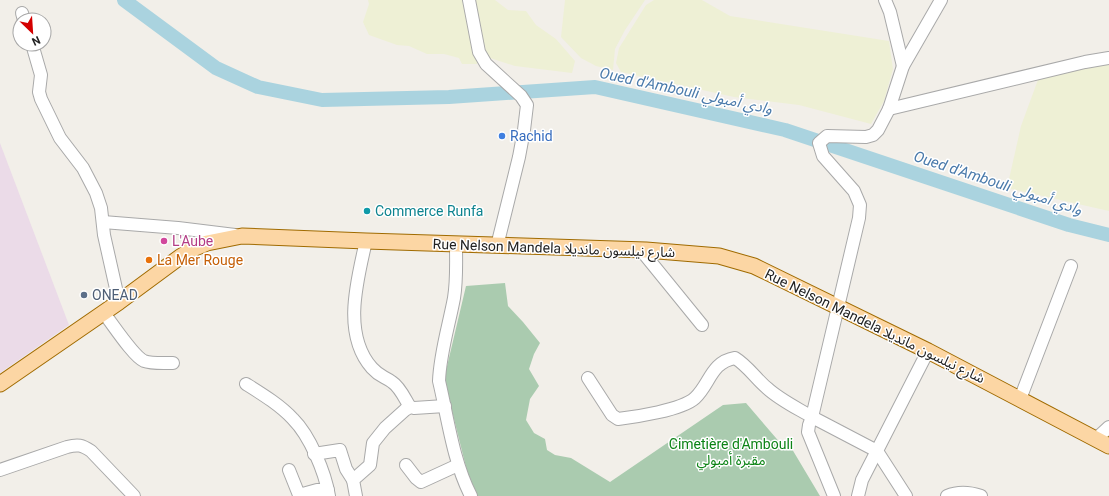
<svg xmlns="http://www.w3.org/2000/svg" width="1109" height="496" font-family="Roboto,'Noto Sans Arabic',sans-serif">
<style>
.industrial{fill:#ebdbe8}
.farmland{fill:#eef0d5}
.cemetery{fill:#aacbaf}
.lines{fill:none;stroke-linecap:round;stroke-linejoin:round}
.river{stroke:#aad3df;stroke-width:14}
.minor-casing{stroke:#a9a9a9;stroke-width:14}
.major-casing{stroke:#a06b00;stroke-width:17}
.minor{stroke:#fff;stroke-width:12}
.major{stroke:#fcd6a4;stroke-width:15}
.shop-dot{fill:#3f7fe0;stroke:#fff;stroke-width:1.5}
.culture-dot{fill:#0f9aa8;stroke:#fff;stroke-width:1.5}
.hotel-dot{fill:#d1479c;stroke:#fff;stroke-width:1.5}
.food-dot{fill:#e8710a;stroke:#fff;stroke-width:1.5}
.service-dot{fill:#5c6f8a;stroke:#fff;stroke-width:1.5}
.labels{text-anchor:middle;stroke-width:3;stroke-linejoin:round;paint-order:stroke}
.shop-label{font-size:14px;fill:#366cbe;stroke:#fff;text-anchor:start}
.culture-label{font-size:14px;fill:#0d838f;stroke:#fff;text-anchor:start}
.hotel-label{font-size:14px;fill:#b23c85;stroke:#fff;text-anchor:start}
.street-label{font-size:14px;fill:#222;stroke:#fff}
.food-label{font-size:14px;fill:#c56008;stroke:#fff;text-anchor:start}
.service-label{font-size:14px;fill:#4e5e75;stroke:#fff;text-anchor:start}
.park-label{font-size:14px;fill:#0c8416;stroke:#fff}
.water-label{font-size:15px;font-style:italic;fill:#4a7aab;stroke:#fff}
</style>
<rect width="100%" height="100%" fill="#f2efe9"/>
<!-- industrial -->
<polygon class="industrial" points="0,143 69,325 0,373"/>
<!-- farmland -->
<g class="farmland">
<polygon points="368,0 468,0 478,56 477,64 462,64 459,58 444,54 427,54 409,46 397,45 369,35 363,22 369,4"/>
<polygon points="474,0 495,0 508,10 526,11 536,25 556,39 575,61 572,73 515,66 487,57 482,46"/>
<polygon points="565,0 645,0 625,30 615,49 613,70 596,66 581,58 561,37"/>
<polygon points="654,0 702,0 730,16 889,41 893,69 884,101 871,124 799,105 734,97 621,72 616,63 619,48 646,5"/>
<polygon points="1086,65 1109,65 1109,211 1007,188 1021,126 1039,77"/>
</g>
<!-- cemetery -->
<polygon class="cemetery" points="505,283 508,306 523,322 540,343 534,354 529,369 539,386 530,399 526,420 534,433 545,439 547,450 555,455 571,458 610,482 723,405 746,403 782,445 789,444 820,496 477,496 471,487 444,379 466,286"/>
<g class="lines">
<!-- river -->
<polyline class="river" points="124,0 216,68 258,87 322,100 449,97 595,87 785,130 1069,225 1109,235"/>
<!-- minor casing -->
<g class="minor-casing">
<g id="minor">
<polyline points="469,0 479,52 486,64 521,96 527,105 524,130 519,157 497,246"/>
<polyline points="885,0 890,12 903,66"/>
<polyline points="22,13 24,20"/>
<polyline points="32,44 41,75 39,92 41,99 60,138 83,168 96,193 101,208 104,235 119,302"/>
<polyline points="889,109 1085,62 1109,58"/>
<polyline points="103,222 178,228 235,235"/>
<path d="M366,241c-9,40 -24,93 6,127 8,9 12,8 20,14 8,5 13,17 18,25"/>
<path d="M456,245c0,17 1,35 -2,53 -5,27 -14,55 -15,83 9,38 14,80 32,115"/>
<polyline points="641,250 702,325"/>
<path d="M103,312c9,11 30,44 41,49 8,3 20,2 29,2"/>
<path d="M588,378l24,37 6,4c17,-2 64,-9 77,-21 15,-14 16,-36 40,-40 13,8 21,21 32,30 13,12 30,20 45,29l-3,8 -1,7 26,64"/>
<path d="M246,384c16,10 34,21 47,35 17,17 32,53 36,77"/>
<polyline points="1020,399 1071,266"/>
<polyline points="1096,439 1109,427"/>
<polyline points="314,454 340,450 346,469 353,480"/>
<polyline points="406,465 416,478 421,482 458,465"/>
<path d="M0,470l67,-23c11,-3 15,-2 24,4l43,45"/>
<polyline points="289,470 299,495 317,490 328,490"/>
<polyline points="356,496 353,480 370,465 373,443 385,428 405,410 410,407 414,408 445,406"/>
<polyline points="858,496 862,480 928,351"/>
<polyline points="906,496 877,451 812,417 859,218 860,205 854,191 823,156 819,143 827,136 866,137 873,135 878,130 889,109 903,66 941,0"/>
<path d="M947,496c12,-5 22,-4 34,0"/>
</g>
</g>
<!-- major casing -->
<g class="major-casing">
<polyline id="major" points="0,384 119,302 180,257 195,248 207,243 242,236 366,241 646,250 719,256 754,266 928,351 1109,446"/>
</g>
<!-- minor -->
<use href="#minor" class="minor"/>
<!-- major -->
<use href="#major" class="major"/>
</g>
<!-- markers -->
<circle class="shop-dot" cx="502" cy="136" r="4"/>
<circle class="culture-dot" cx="367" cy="211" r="4"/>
<circle class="hotel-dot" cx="164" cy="241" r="4"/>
<circle class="food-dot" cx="149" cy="260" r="4"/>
<circle class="service-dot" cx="84" cy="295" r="4"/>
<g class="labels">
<!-- shop labels -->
<g class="shop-label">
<text x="510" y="141">Rachid</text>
</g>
<!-- culture labels -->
<g class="culture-label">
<text x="375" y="216">Commerce Runfa</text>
</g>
<!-- hotel labels -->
<g class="hotel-label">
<text x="172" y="246">L'Aube</text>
</g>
<!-- street labels -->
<g class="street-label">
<text transform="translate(554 248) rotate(2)" y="5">Rue Nelson Mandela شارع نيلسون مانديلا</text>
<text transform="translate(875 326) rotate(26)" y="5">Rue Nelson Mandela شارع نيلسون مانديلا</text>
</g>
<!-- food labels -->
<g class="food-label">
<text x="157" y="265">La Mer Rouge</text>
</g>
<!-- service labels -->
<g class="service-label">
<text x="92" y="300">ONEAD</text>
</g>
<!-- park labels -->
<g class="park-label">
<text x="731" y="449">Cimetière d'Ambouli<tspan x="731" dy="16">مقبرة أمبولي</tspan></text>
</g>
<!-- water labels -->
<g class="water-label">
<text transform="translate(686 91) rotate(12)" y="5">Oued d'Ambouli وادي أمبولي</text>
<text transform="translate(998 183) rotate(18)" y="5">Oued d'Ambouli وادي أمبولي</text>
</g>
</g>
<!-- north arrow -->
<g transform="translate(32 32) rotate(155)"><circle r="19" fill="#ffffff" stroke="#a7a7a7"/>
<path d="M0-3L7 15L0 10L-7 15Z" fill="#d40000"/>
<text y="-6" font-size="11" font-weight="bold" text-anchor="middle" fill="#222222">N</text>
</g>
</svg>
